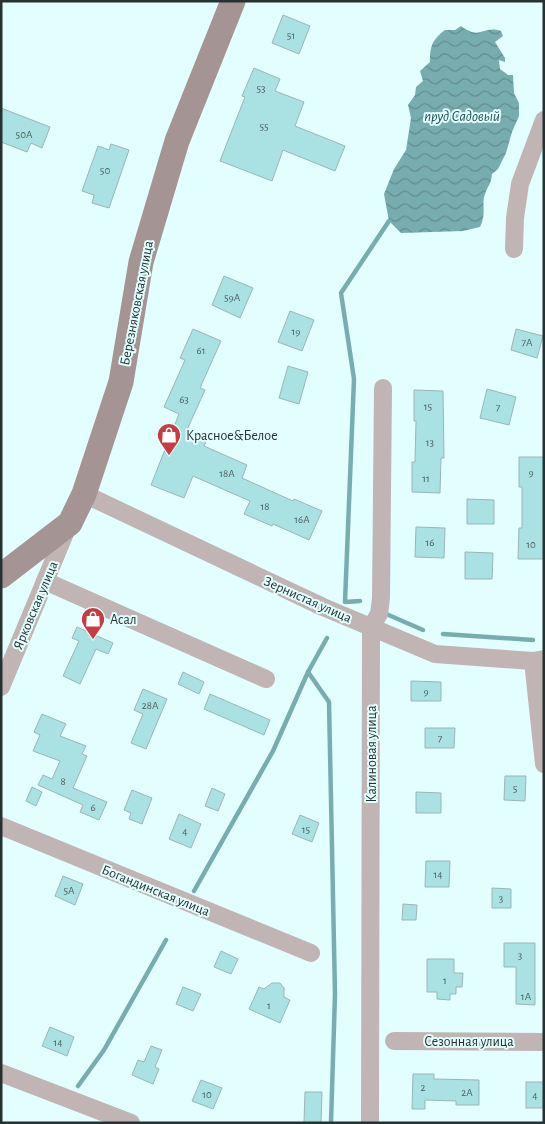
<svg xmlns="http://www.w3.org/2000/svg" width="545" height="1124" font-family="'Alegreya Sans',sans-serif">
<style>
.water{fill:url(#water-waves)}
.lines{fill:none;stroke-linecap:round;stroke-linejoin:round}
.stream{stroke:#78adaf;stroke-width:4.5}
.building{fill:#aae1e2;stroke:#9bb6b6}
.street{stroke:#c0b4b4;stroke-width:18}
.secondary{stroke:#a49493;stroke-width:25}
.labels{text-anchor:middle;stroke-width:4;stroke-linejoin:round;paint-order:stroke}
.number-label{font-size:11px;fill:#475d5d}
.street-label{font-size:14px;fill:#263131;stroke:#e2feff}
.poi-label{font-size:14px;fill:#263131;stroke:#e2feff;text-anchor:start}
.water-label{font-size:15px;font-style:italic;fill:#1f4f50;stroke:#e2feff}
</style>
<defs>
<pattern id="water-waves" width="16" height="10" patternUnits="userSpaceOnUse" patternTransform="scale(1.25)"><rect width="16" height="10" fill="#78adaf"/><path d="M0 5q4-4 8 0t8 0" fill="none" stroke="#628d8f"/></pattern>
</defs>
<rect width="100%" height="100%" fill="#e2feff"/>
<!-- water -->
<path class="water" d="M461,26c20,15 21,-1 40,5l2,5 -8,6 10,16v4l-6,-2 1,9 8,6h5l1,18 5,10v13l-7,16 -6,21 -8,16 -6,5c-1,11 -4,11 -7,20 -4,10 2,19 -5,33l-17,4 -62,2 -12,-12 -5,-27 10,-25 12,-19 5,-32 -3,-13 7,-10 1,-8 7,-6 -3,-10 10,-9c0,-16 2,-22 15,-32h10z"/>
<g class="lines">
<!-- stream -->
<g class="stream">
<polyline points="360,601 345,602 354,379 341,293 389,221"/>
<polyline points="384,613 423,630"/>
<polyline points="443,634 533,640"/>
<polyline points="327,638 308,672 329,702 335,994 331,1123"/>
<polyline points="194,891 273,751 308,672"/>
<polyline points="78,1086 104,1050 166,940"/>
</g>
</g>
<!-- building -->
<g class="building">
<polygon points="283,15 310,26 299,54 272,43"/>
<polygon points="254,68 280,79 275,91 304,102 295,126 345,146 335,171 283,150 272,181 220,161 245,97 242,96"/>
<polygon points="1,108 50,127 42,148 31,143 27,152 1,142"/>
<polygon points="111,144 129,150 109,208 92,203 94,195 82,191 98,146 109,150"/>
<polygon points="224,276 253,288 240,318 212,305"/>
<polygon points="290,311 314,320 302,351 278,342"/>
<polygon points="193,329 221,341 200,388 205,390 186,432 207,440 204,446 247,465 242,478 293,501 294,499 322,511 309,540 273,524 272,526 244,514 250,501 193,476 184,498 151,485 179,414 164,407 185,360 180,358"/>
<polygon points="516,329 543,336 537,358 511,350"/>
<polygon points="288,366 308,372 299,404 279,398"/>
<polygon points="487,389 516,397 509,425 480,418"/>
<polygon points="414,390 443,391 444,458 441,458 440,493 412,492 412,462 415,462 416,421 414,421"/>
<polygon points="519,457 544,457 544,559 518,559 519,528 522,528 522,487 519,487"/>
<polygon points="467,499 494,500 494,524 467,524"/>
<polygon points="416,527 445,528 444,558 415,557"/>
<polygon points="465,552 493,553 492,579 465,579"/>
<polygon points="77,627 113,643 108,654 96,649 80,684 63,676 79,641 72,638"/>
<polygon points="183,672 204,682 199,694 178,684"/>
<polygon points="411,681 441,682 441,701 411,701"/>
<polygon points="143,689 167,699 146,749 131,743 143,714 134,710"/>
<polygon points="210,694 270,720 264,735 204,709"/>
<polygon points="42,714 66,724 60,736 86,746 82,754 87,756 73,788 107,802 99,820 80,812 83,805 38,785 43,775 52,779 60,761 33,751 40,735 34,732"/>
<polygon points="425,728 455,728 454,748 425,748"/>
<polygon points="505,776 526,776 525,801 504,800"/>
<polygon points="32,787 42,792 36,806 26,801"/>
<polygon points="212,788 225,794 218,811 205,806"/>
<polygon points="132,790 152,798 142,824 129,819 131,813 124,810"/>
<polygon points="416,792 441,793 441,813 416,813"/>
<polygon points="179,814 201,824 191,848 169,839"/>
<polygon points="300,815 319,823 312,842 292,834"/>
<polygon points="426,861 450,861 449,887 425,887"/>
<polygon points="63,876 83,884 75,905 55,896"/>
<polygon points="492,888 511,889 511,908 492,908"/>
<polygon points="403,904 417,905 416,920 402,920"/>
<polygon points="504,943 535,943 535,1005 516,1004 516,967 504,967"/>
<polygon points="221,951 238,959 231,974 214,967"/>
<polygon points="427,959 454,959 454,973 463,973 462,987 456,987 456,994 450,994 450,1000 437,999 437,992 427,992"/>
<polygon points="272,983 280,983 284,988 284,997 290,1000 280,1023 249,1009 259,987 264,989"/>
<polygon points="183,987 201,994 193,1011 176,1004"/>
<polygon points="50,1027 74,1037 67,1056 42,1046"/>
<polygon points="151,1046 162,1050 155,1067 159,1069 153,1084 132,1075 138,1060 144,1062"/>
<polygon points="413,1074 434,1074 434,1079 479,1080 479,1105 456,1105 456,1101 425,1100 425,1109 412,1109"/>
<polygon points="201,1080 222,1088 213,1109 192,1101"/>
<rect x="526" y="1082" width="18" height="26"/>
<polygon points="305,1092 322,1092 321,1123 304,1123"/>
</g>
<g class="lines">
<!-- street -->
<g class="street">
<polyline points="514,249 515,218 520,184 544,120"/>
<polyline points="84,494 323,607 435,654 533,661 544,659"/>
<polyline points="45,581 266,679"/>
<polyline points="533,661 544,764"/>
<polyline points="1,687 68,526"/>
<polyline points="1,826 311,953"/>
<polyline points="394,1041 544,1042"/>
<polyline points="1,1073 131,1123"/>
<polyline points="370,1123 371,627 379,614 381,598 383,388"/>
</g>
<!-- secondary -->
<polyline class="secondary" points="1,576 70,523 84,494 121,382 141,262 177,141 233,1"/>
</g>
<!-- icons -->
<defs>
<g id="shop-pin" transform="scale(1.25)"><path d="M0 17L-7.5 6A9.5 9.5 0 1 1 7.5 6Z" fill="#ca3a43" stroke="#e2feff"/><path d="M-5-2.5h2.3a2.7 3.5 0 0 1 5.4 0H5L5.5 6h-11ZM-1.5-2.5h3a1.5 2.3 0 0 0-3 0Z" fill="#fff"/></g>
</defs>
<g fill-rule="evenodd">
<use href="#shop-pin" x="169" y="435"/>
<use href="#shop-pin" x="93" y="619"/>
</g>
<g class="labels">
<!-- number labels -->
<g class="number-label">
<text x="291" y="39">51</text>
<text x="261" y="92">53</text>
<text x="264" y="130">55</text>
<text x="24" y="138">50А</text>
<text x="105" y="174">50</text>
<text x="232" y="301">59А</text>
<text x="296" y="335">19</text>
<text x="527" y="346">7А</text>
<text x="201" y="354">61</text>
<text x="184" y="403">63</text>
<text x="428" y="410">15</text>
<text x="498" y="411">7</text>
<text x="430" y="446">13</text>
<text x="531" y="476">9</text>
<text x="227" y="477">18А</text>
<text x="426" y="482">11</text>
<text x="265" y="510">18</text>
<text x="302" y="523">16А</text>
<text x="430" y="546">16</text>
<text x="531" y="548">10</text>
<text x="426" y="695">9</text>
<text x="150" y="709">28А</text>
<text x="440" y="742">7</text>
<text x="63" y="785">8</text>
<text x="515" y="792">5</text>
<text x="93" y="811">6</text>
<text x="306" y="833">15</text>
<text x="185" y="835">4</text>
<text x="438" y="878">14</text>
<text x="69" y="894">5А</text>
<text x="501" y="902">3</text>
<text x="520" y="959">3</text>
<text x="445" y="984">1</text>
<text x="526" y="1000">1А</text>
<text x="269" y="1009">1</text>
<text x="58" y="1046">14</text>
<text x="423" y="1091">2</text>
<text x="467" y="1096">2А</text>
<text x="207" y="1098">10</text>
<text x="535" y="1099">4</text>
</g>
<!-- street labels -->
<g class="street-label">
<text transform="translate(136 303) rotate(-79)" y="5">Березняковская улица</text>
<text transform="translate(308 599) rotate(24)" y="5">Зернистая улица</text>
<text transform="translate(35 605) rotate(-67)" y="5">Ярковская улица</text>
<text transform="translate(371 754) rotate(-90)" y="5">Калиновая улица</text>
<text transform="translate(156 890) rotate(22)" y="5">Богандинская улица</text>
<text x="469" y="1046">Сезонная улица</text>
</g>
<!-- poi labels -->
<g class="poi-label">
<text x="186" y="440">Красное&amp;Белое</text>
<text x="110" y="624">Асал</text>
</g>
<!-- water labels -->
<g class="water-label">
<text x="462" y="121">пруд Садовый</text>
</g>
</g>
<!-- border -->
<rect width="545" height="1124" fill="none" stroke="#263131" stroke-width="5"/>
</svg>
